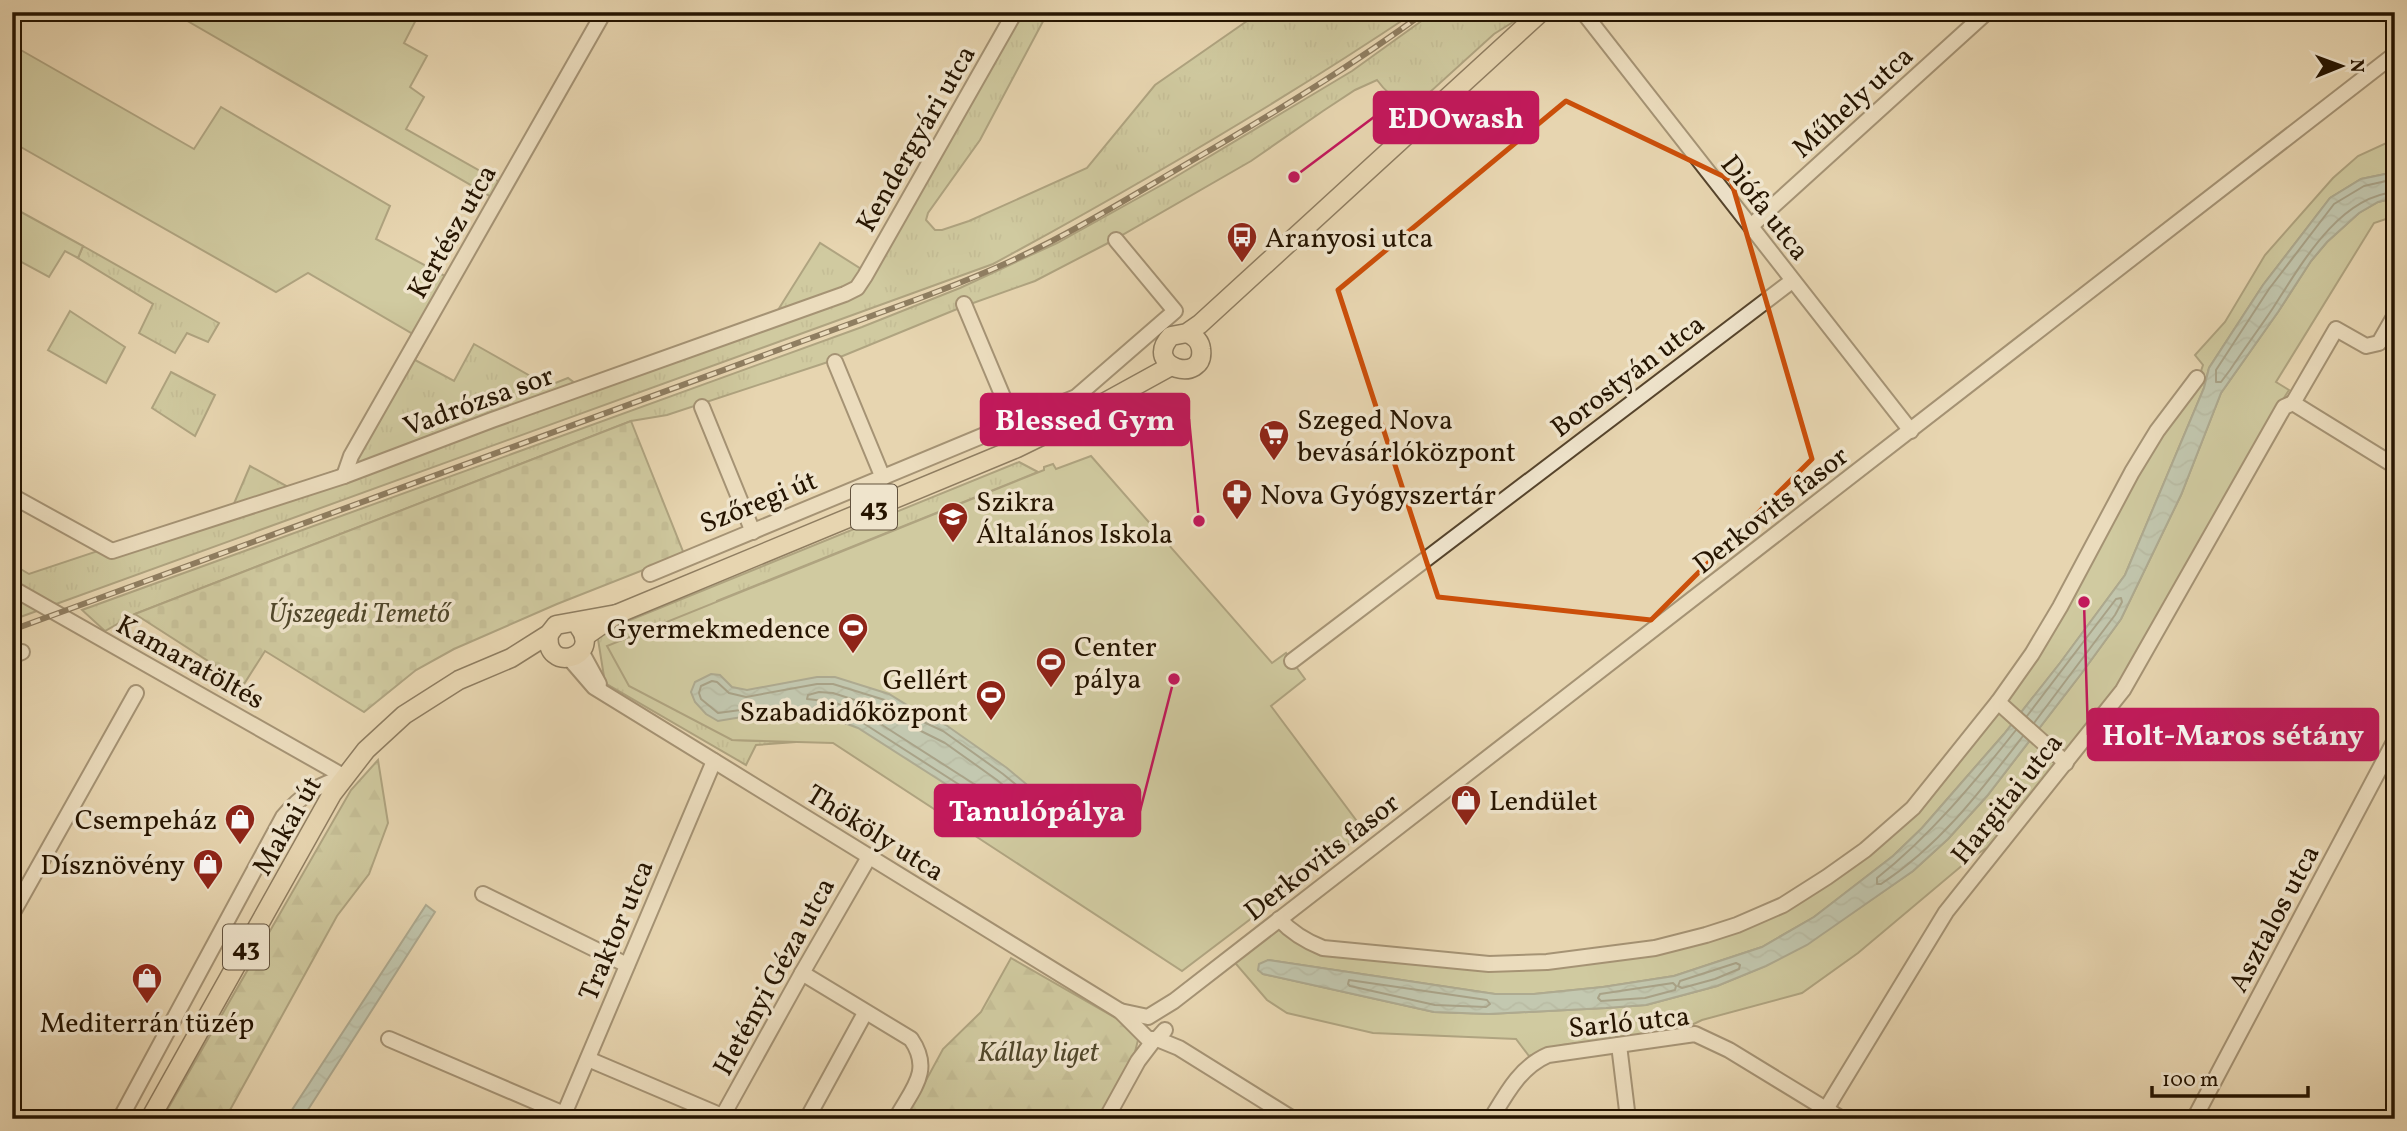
<svg xmlns="http://www.w3.org/2000/svg" width="2407" height="1131" font-family="Vollkorn,serif">
<style>
.grass{fill:url(#grass-tufts);stroke:#6c6846;stroke-width:2}
.forest{fill:url(#forest-firs);stroke:#6c6846;stroke-width:2}
.cemetery{fill:url(#cemetery-stones);stroke:#6c6846;stroke-width:2}
.green{fill:#b4bd8c;stroke:#6c6846;stroke-width:2}
.water{fill:url(#water-waves);stroke:#697669;stroke-width:2}
.lines{fill:none;stroke-linecap:round;stroke-linejoin:round}
.shore{stroke:#5e6658;stroke-width:2}
.minor-casing{stroke:#56442c;stroke-width:18}
.major-casing{stroke:#251400;stroke-width:21}
.minor{stroke:#efe4cc;stroke-width:14}
.major{stroke:#e7d5b0;stroke-width:18}
.rail-casing{stroke:#251400;stroke-width:6}
.rail{stroke:#efe4cc;stroke-width:3.5;stroke-dasharray:10;stroke-linecap:butt}
.marked{fill:none;stroke:#cb4f0a;stroke-width:5;stroke-linejoin:round}
.labels{text-anchor:middle;stroke-width:7;stroke-linejoin:round;paint-order:stroke}
.shield{fill:#efe4cc;stroke:#62523d;stroke-width:2}
.shield-label{font-size:26px;font-weight:bold;fill:#251400}
.street-label{font-size:28px;fill:#251400;stroke:#efe4cc}
.poi-label{font-size:28px;fill:#251400;stroke:#efe4cc;text-anchor:start}
.park-label{font-size:28px;font-style:italic;fill:#50472a;stroke:#efe4cc}
.leader{fill:none;stroke:#c2185b;stroke-width:2.5}
.callout-dot{fill:#c2185b;stroke:#efe4cc;stroke-width:2.5}
.callout{fill:#c2185b;stroke:#c2185b;stroke-width:2.5}
.callout-label{font-size:30px;text-anchor:middle;font-weight:bold;fill:#fff}
</style>
<defs>
<pattern id="grass-tufts" width="24" height="20" patternUnits="userSpaceOnUse" patternTransform="scale(1.75)"><rect width="24" height="20" fill="#b4bd8c"/><path d="M3 7l-1-3M5 7V3M7 7l1-3M15 17l-1-3M17 17v-4M19 17l1-3" fill="none" stroke="#9ba277"/></pattern>
<pattern id="forest-firs" width="22" height="20" patternUnits="userSpaceOnUse" patternTransform="scale(1.75)"><rect width="22" height="20" fill="#b4bd8c"/><path d="M5 1l3.5 6h-7zM16 11l3.5 6h-7z" fill="#9ba277"/></pattern>
<pattern id="cemetery-stones" width="16" height="16" patternUnits="userSpaceOnUse" patternTransform="scale(1.75)"><rect width="16" height="16" fill="#b4bd8c"/><path d="M2 7V4a2 2 0 0 1 4 0v3zM10 15v-3a2 2 0 0 1 4 0v3z" fill="#9ba277"/></pattern>
<pattern id="water-waves" width="16" height="10" patternUnits="userSpaceOnUse" patternTransform="scale(1.75)"><rect width="16" height="10" fill="#97b8af"/><path d="M0 5q4-4 8 0t8 0" fill="none" stroke="#829d95"/></pattern>
</defs>
<rect width="100%" height="100%" fill="#e7d5b0"/>
<filter id="stains"><feTurbulence type="fractalNoise" baseFrequency=".00286" numOctaves="4"/><feColorMatrix values="0 0 0 0 .2 0 0 0 0 .09 0 0 0 0 .02 0 0 0 .5 -.17"/></filter>
<radialGradient id="worn" r=".72"><stop offset=".6" stop-color="#630" stop-opacity="0"/><stop offset="1" stop-color="#630" stop-opacity=".3"/></radialGradient>
<!-- grass -->
<g class="grass">
<path d="M1008,12h40l-68,128 -52,73 -2,7 9,10h7l27,-9 118,-53 68,-83 105,-73h155c-136,91 -278,174 -422,252l-981,356v-56l17,10 204,-68 17,-40 38,21 50,-17 5,-5 72,-128 10,4 -10,19 39,21 20,-37 74,42 20,-8 11,8 199,-76 42,-67 43,27z"/>
<path d="M1434,12h95l-35,22 -65,59c-26,10 -35,10 -52,-13l-22,10 -32,21 -72,50 -141,81 -75,39 -73,26 -134,55 -161,53 -36,6 -496,193 -30,17 -23,-21 780,-283 98,-39 97,-45 110,-61 185,-111z"/>
<polygon points="83,246 219,323 208,342 187,333 175,353 139,333 153,304 78,258"/>
<polygon points="171,372 215,395 195,436 152,408"/>
<polygon points="1019,462 1038,472 717,601 732,740 796,742 756,745 746,765 605,683 598,639 608,629"/>
</g>
<!-- forest -->
<g class="forest">
<polygon points="378,760 388,823 369,874 337,916 225,1119 162,1119 351,790"/>
<polygon points="1011,958 1135,1029 1138,1040 1133,1060 1101,1119 905,1119 943,1049 981,1012"/>
</g>
<!-- cemetery -->
<polygon class="cemetery" points="631,421 684,554 557,604 454,649 416,670 364,712 265,651 244,684 135,614"/>
<!-- green -->
<g class="green">
<polygon points="172,12 420,12 404,43 427,56 410,87 424,97 406,129 503,184 495,199"/>
<polygon points="12,45 194,149 221,107 390,206 376,239 456,282 425,341 308,273 276,292 12,142"/>
<polygon points="2395,139 2395,172 2361,179 2330,198 2263,285 2209,368 2204,388 2125,575 2060,663 2004,734 1922,828 1893,856 1814,917 1762,947 1674,976 1603,987 1534,994 1495,994 1268,960 1263,974 1434,1012 1489,1014 1606,1008 1646,1005 1717,986 1765,966 1807,944 1913,871 1948,839 1987,796 2081,674 2121,619 2181,495 2221,393 2278,312 2311,261 2327,242 2359,213 2378,202 2395,198 2395,216 2374,223 2276,382 2289,390 2261,434 2114,695 1996,842 1971,858 1858,953 1802,993 1702,1020 1679,1031 1562,1045 1529,1056 1516,1039 1373,1033 1287,1013 1267,1000 1230,957 1279,919 1308,942 1489,964 1655,948 1783,905 1890,829 1998,702 2132,472 2200,374 2203,365 2195,355 2225,322 2265,255 2333,178 2358,156"/>
<polygon points="12,207 83,246 78,258 65,251 49,277 12,257"/>
<polygon points="70,311 125,347 106,383 48,350"/>
<polygon points="1091,456 1272,663 1286,653 1305,679 1271,706 1365,832 1182,971 833,743 732,740 629,686 607,646 1044,470 1044,467 1053,464 1056,469"/>
</g>
<!-- water -->
<g class="water">
<polygon points="2395,172 2395,198 2378,202 2359,213 2327,242 2311,261 2278,312 2221,393 2181,495 2121,619 2081,674 1987,796 1948,839 1913,871 1807,945 1766,966 1717,986 1646,1005 1606,1008 1489,1014 1434,1012 1263,974 1258,970 1259,964 1268,960 1495,994 1534,994 1603,987 1674,976 1762,947 1814,917 1893,856 1922,828 2004,734 2060,663 2125,575 2204,388 2209,368 2263,285 2330,198 2361,179"/>
<polygon points="711,674 720,675 732,687 747,690 817,677 835,677 889,694 920,713 946,725 1007,768 1050,804 1052,810 1033,835 966,797 858,728 828,717 748,716 718,721 706,714 695,702 691,692 695,682"/>
<polygon points="426,905 435,912 302,1119 286,1119"/>
</g>
<g class="lines">
<!-- shore -->
<g class="shore">
<path d="M2395,179l-31,7 -30,18 -65,85 -53,81v12h5l9,-12c14,-21 29,-41 43,-62 28,-43 65,-111 122,-116"/>
<polygon points="712,681 717,682 729,693 746,697 817,684 833,684 888,701 917,719 943,731 1003,774 1042,806 1043,810 1033,823 1029,824 969,791 860,721 828,710 748,709 718,713 701,699 699,693 701,686"/>
<polygon points="819,692 833,693 889,711 911,726 945,743 997,780 1029,807 1030,811 1025,812 974,784 865,714 833,702 807,699 808,695"/>
<polyline points="2027,716 2116,599 2121,598 2122,602 2115,615 2034,723"/>
<path d="M2016,730c-42,53 -86,106 -139,148v6h4c59,-39 99,-92 142,-148"/>
<polygon points="1736,963 1740,965 1739,969 1715,979 1682,988 1678,986 1680,981"/>
<polygon points="1349,980 1487,1000 1490,1004 1486,1007 1435,1005 1350,986 1348,984"/>
<polygon points="1673,983 1676,986 1675,990 1645,998 1601,1001 1598,998 1600,994"/>
</g>
<!-- minor casing -->
<g class="minor-casing">
<g id="minor">
<polyline points="1583,12 1911,431"/>
<polyline points="1751,226 1987,12"/>
<polyline points="964,304 1014,423"/>
<polyline points="835,362 883,478"/>
<polyline points="2293,403 2336,329 2366,346 2379,343 2395,315"/>
<polyline points="2293,403 2395,466"/>
<polyline points="702,407 753,532"/>
<polyline points="344,476 351,456 604,12"/>
<polyline points="12,496 112,551 344,476 492,420 845,294 857,288 865,276 1015,12"/>
<polyline points="650,574 1076,397 1175,311 1116,240"/>
<polyline points="12,588 345,777"/>
<polyline points="581,651 599,684"/>
<polyline points="12,656 22,652"/>
<polyline points="569,658 594,687 1120,1011 1148,1039 1157,1039 1165,1030"/>
<polyline points="1292,661 1792,281"/>
<polyline points="1998,702 2066,763"/>
<polyline points="483,894 627,965"/>
<polyline points="12,914 136,693"/>
<path d="M1279,919c13,14 26,22 44,29l166,16 58,-2 108,-14 51,-13 31,-10 46,-20 44,-28 38,-27 48,-42 85,-106 34,-48 28,-47 72,-135 25,-41 40,-53"/>
<path d="M802,973l109,66c22,32 1,50 -15,80"/>
<polyline points="1120,1011 1148,1017 1174,1001 2395,54"/>
<polyline points="389,1039 564,1114"/>
<polyline points="1157,1039 1179,1048 1293,1119"/>
<polyline points="1619,1045 1628,1119"/>
<polyline points="588,1059 722,1116"/>
<path d="M120,1119l163,-302c18,-22 35,-32 62,-40"/>
<polyline points="562,1119 714,761"/>
<polyline points="721,1119 802,973 869,857"/>
<polyline points="807,1119 865,1013"/>
<polyline points="1106,1119 1138,1061 1154,1040"/>
<path d="M1491,1119c15,-25 29,-52 57,-64l147,-21 34,16 113,69"/>
<polyline points="1820,1119 1946,912 2123,690 2284,407 2293,403"/>
<polyline points="2194,1119 2395,740"/>
</g>
</g>
<!-- major casing -->
<g class="major-casing">
<g id="major">
<path d="M1187,333c7,3 13,7 14,16 5,36 -60,19 -30,-13l16,-3 13,-9 341,-312"/>
<path d="M549,634c-6,40 54,24 30,-7"/>
<polyline points="584,637 617,614 1017,448 1060,427 1171,366"/>
<polyline points="150,1119 332,794 366,750 404,715 459,680 511,658 549,634 556,625 617,614"/>
</g>
</g>
<!-- minor -->
<use href="#minor" class="minor"/>
<!-- major -->
<use href="#major" class="major"/>
<!-- rail casing -->
<g class="rail-casing">
<path id="rail" d="M12,630l903,-330c43,-16 86,-33 127,-54 54,-27 106,-60 158,-90 77,-45 153,-91 225,-144"/>
</g>
<!-- rail -->
<use href="#rail" class="rail"/>
</g>
<!-- marked area -->
<path d="M0 0H2407V1131H0ZM1566,101l165,79 81,279 -161,161 -213,-23 -100,-307z" fill="#e7d5b0" fill-opacity=".55" fill-rule="evenodd"/>
<path class="marked" d="M1566,101l165,79 81,279 -161,161 -213,-23 -100,-307z"/>
<!-- icons -->
<defs>
<g id="bus-pin" transform="scale(1.575)"><path d="M0 17L-7.5 6A9.5 9.5 0 1 1 7.5 6Z" fill="#8f2418" stroke="#efe4cc"/><path d="M-5-6H5V4H4V6H2V4H-2V6H-4V4H-5ZM-3.5-4V0h7V-4ZM-3.5 1.2v1.5H-2V1.2ZM2 1.2v1.5H3.5V1.2Z" fill="#fff"/></g>
<g id="supermarket-pin" transform="scale(1.575)"><path d="M0 17L-7.5 6A9.5 9.5 0 1 1 7.5 6Z" fill="#8f2418" stroke="#efe4cc"/><path d="M-6-5.5h2.5l.6 2H6L4.5 2H-2.5L-4.4-4H-6ZM-1.5 3.2a1.3 1.3 0 1 0 .1 0ZM3 3.2a1.3 1.3 0 1 0 .1 0Z" fill="#fff"/></g>
<g id="pharmacy-pin" transform="scale(1.575)"><path d="M0 17L-7.5 6A9.5 9.5 0 1 1 7.5 6Z" fill="#8f2418" stroke="#efe4cc"/><path d="M-2-6h4v4h4v4h-4v4h-4v-4h-4v-4h4Z" fill="#fff"/></g>
<g id="school-pin" transform="scale(1.575)"><path d="M0 17L-7.5 6A9.5 9.5 0 1 1 7.5 6Z" fill="#8f2418" stroke="#efe4cc"/><path d="M0-5L7-2L0 1L-7-2ZM-4 1L0 2.5L4 1V4Q0 6-4 4Z" fill="#fff"/></g>
<g id="stadium-pin" transform="scale(1.575)"><path d="M0 17L-7.5 6A9.5 9.5 0 1 1 7.5 6Z" fill="#8f2418" stroke="#efe4cc"/><path d="M0-5a6.5 5 0 1 0 0 10a6.5 5 0 1 0 0-10ZM-3.5-1.8h7v3.6h-7Z" fill="#fff"/></g>
<g id="shop-pin" transform="scale(1.575)"><path d="M0 17L-7.5 6A9.5 9.5 0 1 1 7.5 6Z" fill="#8f2418" stroke="#efe4cc"/><path d="M-5-2.5h2.3a2.7 3.5 0 0 1 5.4 0H5L5.5 6h-11ZM-1.5-2.5h3a1.5 2.3 0 0 0-3 0Z" fill="#fff"/></g>
</defs>
<g fill-rule="evenodd">
<use href="#bus-pin" x="1242" y="237"/>
<use href="#supermarket-pin" x="1274" y="435"/>
<use href="#pharmacy-pin" x="1237" y="494"/>
<use href="#school-pin" x="953" y="517"/>
<use href="#stadium-pin" x="853" y="628"/>
<use href="#stadium-pin" x="1051" y="662"/>
<use href="#stadium-pin" x="991" y="695"/>
<use href="#shop-pin" x="1466" y="800"/>
<use href="#shop-pin" x="240" y="819"/>
<use href="#shop-pin" x="208" y="864"/>
<use href="#shop-pin" x="147" y="978"/>
</g>
<g class="labels">
<!-- shield labels -->
<g class="shield">
<rect x="851" y="484.5" width="46" height="45" rx="5"/>
<rect x="223" y="924.5" width="46" height="45" rx="5"/>
</g>
<g class="shield-label">
<text x="874" y="516">43</text>
<text x="246" y="956">43</text>
</g>
<!-- street labels -->
<g class="street-label">
<text transform="translate(1852 101) rotate(-42)" y="10">Műhely utca</text>
<text transform="translate(915 138) rotate(-60)" y="10">Kendergyári utca</text>
<text transform="translate(1766 207) rotate(52)" y="10">Diófa utca</text>
<text transform="translate(451 231) rotate(-60)" y="10">Kertész utca</text>
<text transform="translate(1627 375) rotate(-37)" y="10">Borostyán utca</text>
<text transform="translate(478 400) rotate(-20)" y="10">Vadrózsa sor</text>
<text transform="translate(758 501) rotate(-22)" y="10">Szőregi út</text>
<text transform="translate(1770 509) rotate(-38)" y="10">Derkovits fasor</text>
<text transform="translate(191 661) rotate(29)" y="10">Kamaratöltés</text>
<text transform="translate(2006 798) rotate(-51)" y="10">Hargitai utca</text>
<text transform="translate(286 825) rotate(-60)" y="10">Makai út</text>
<text transform="translate(876 832) rotate(32)" y="10">Thököly utca</text>
<text transform="translate(1321 856) rotate(-38)" y="10">Derkovits fasor</text>
<text transform="translate(2273 918) rotate(-62)" y="10">Asztalos utca</text>
<text transform="translate(615 930) rotate(-67)" y="10">Traktor utca</text>
<text transform="translate(773 976) rotate(-61)" y="10">Hetényi Géza utca</text>
<text transform="translate(1629 1021) rotate(-6)" y="10">Sarló utca</text>
</g>
<!-- poi labels -->
<g class="poi-label">
<text x="1265" y="247">Aranyosi utca</text>
<text x="1297" y="429">Szeged Nova<tspan x="1297" dy="32">bevásárlóközpont</tspan></text>
<text x="1260" y="504">Nova Gyógyszertár</text>
<text x="976" y="511">Szikra<tspan x="976" dy="32">Általános Iskola</tspan></text>
<text x="830" y="638" text-anchor="end">Gyermekmedence</text>
<text x="1074" y="656">Center<tspan x="1074" dy="32">pálya</tspan></text>
<text x="968" y="689" text-anchor="end">Gellért<tspan x="968" dy="32">Szabadidőközpont</tspan></text>
<text x="1489" y="810">Lendület</text>
<text x="217" y="829" text-anchor="end">Csempeház</text>
<text x="185" y="874" text-anchor="end">Dísznövény</text>
<text x="147" y="1032" text-anchor="middle">Mediterrán tüzép</text>
</g>
<!-- park labels -->
<g class="park-label">
<text x="359" y="622">Újszegedi Temető</text>
<text x="1038" y="1061">Kállay liget</text>
</g>
</g>
<!-- callouts -->
<path class="leader" d="M1294 177L1374 117M1199 521L1189 419M2084 602L2088 735M1174 679L1140 811"/>
<g class="callout-dot">
<circle cx="1294" cy="177" r="7"/>
<circle cx="1199" cy="521" r="7"/>
<circle cx="2084" cy="602" r="7"/>
<circle cx="1174" cy="679" r="7"/>
</g>
<g class="callout">
<rect x="1374" y="92" width="164" height="51" rx="7"/>
<rect x="981" y="394" width="208" height="51" rx="7"/>
<rect x="2088" y="709" width="290" height="51" rx="7"/>
<rect x="935" y="785" width="205" height="51" rx="7"/>
</g>
<g class="callout-label">
<text x="1456" y="128">EDOwash</text>
<text x="1085" y="430">Blessed Gym</text>
<text x="2233" y="745">Holt-Maros sétány</text>
<text x="1037" y="821">Tanulópálya</text>
</g>
<!-- margin -->
<rect width="2407" height="1131" fill="none" stroke="#e7d5b0" stroke-width="42"/>
<rect x="14" y="14" width="2379" height="1103" fill="none" stroke="#251400" stroke-width="3.5"/>
<rect x="21" y="21" width="2365" height="1089" fill="none" stroke="#251400" stroke-width="2"/>
<!-- north arrow -->
<g transform="translate(2341 66) rotate(89)" stroke="#efe4cc" stroke-width="5" paint-order="stroke">
<path d="M0-5L12 26L0 18L-12 26Z" fill="#251400"/>
<text y="-10" font-size="19" font-weight="bold" text-anchor="middle" fill="#251400">N</text>
</g>
<!-- scale -->
<path d="M2152 1086v10h156v-10" fill="none" stroke="#251400" stroke-width="3.5"/>
<text x="2162" y="1086" font-size="21" fill="#251400" stroke="#efe4cc" stroke-width="5" paint-order="stroke">100 m</text>
<rect width="100%" height="100%" filter="url(#stains)"/>
<rect width="100%" height="100%" fill="url(#worn)"/>
</svg>
